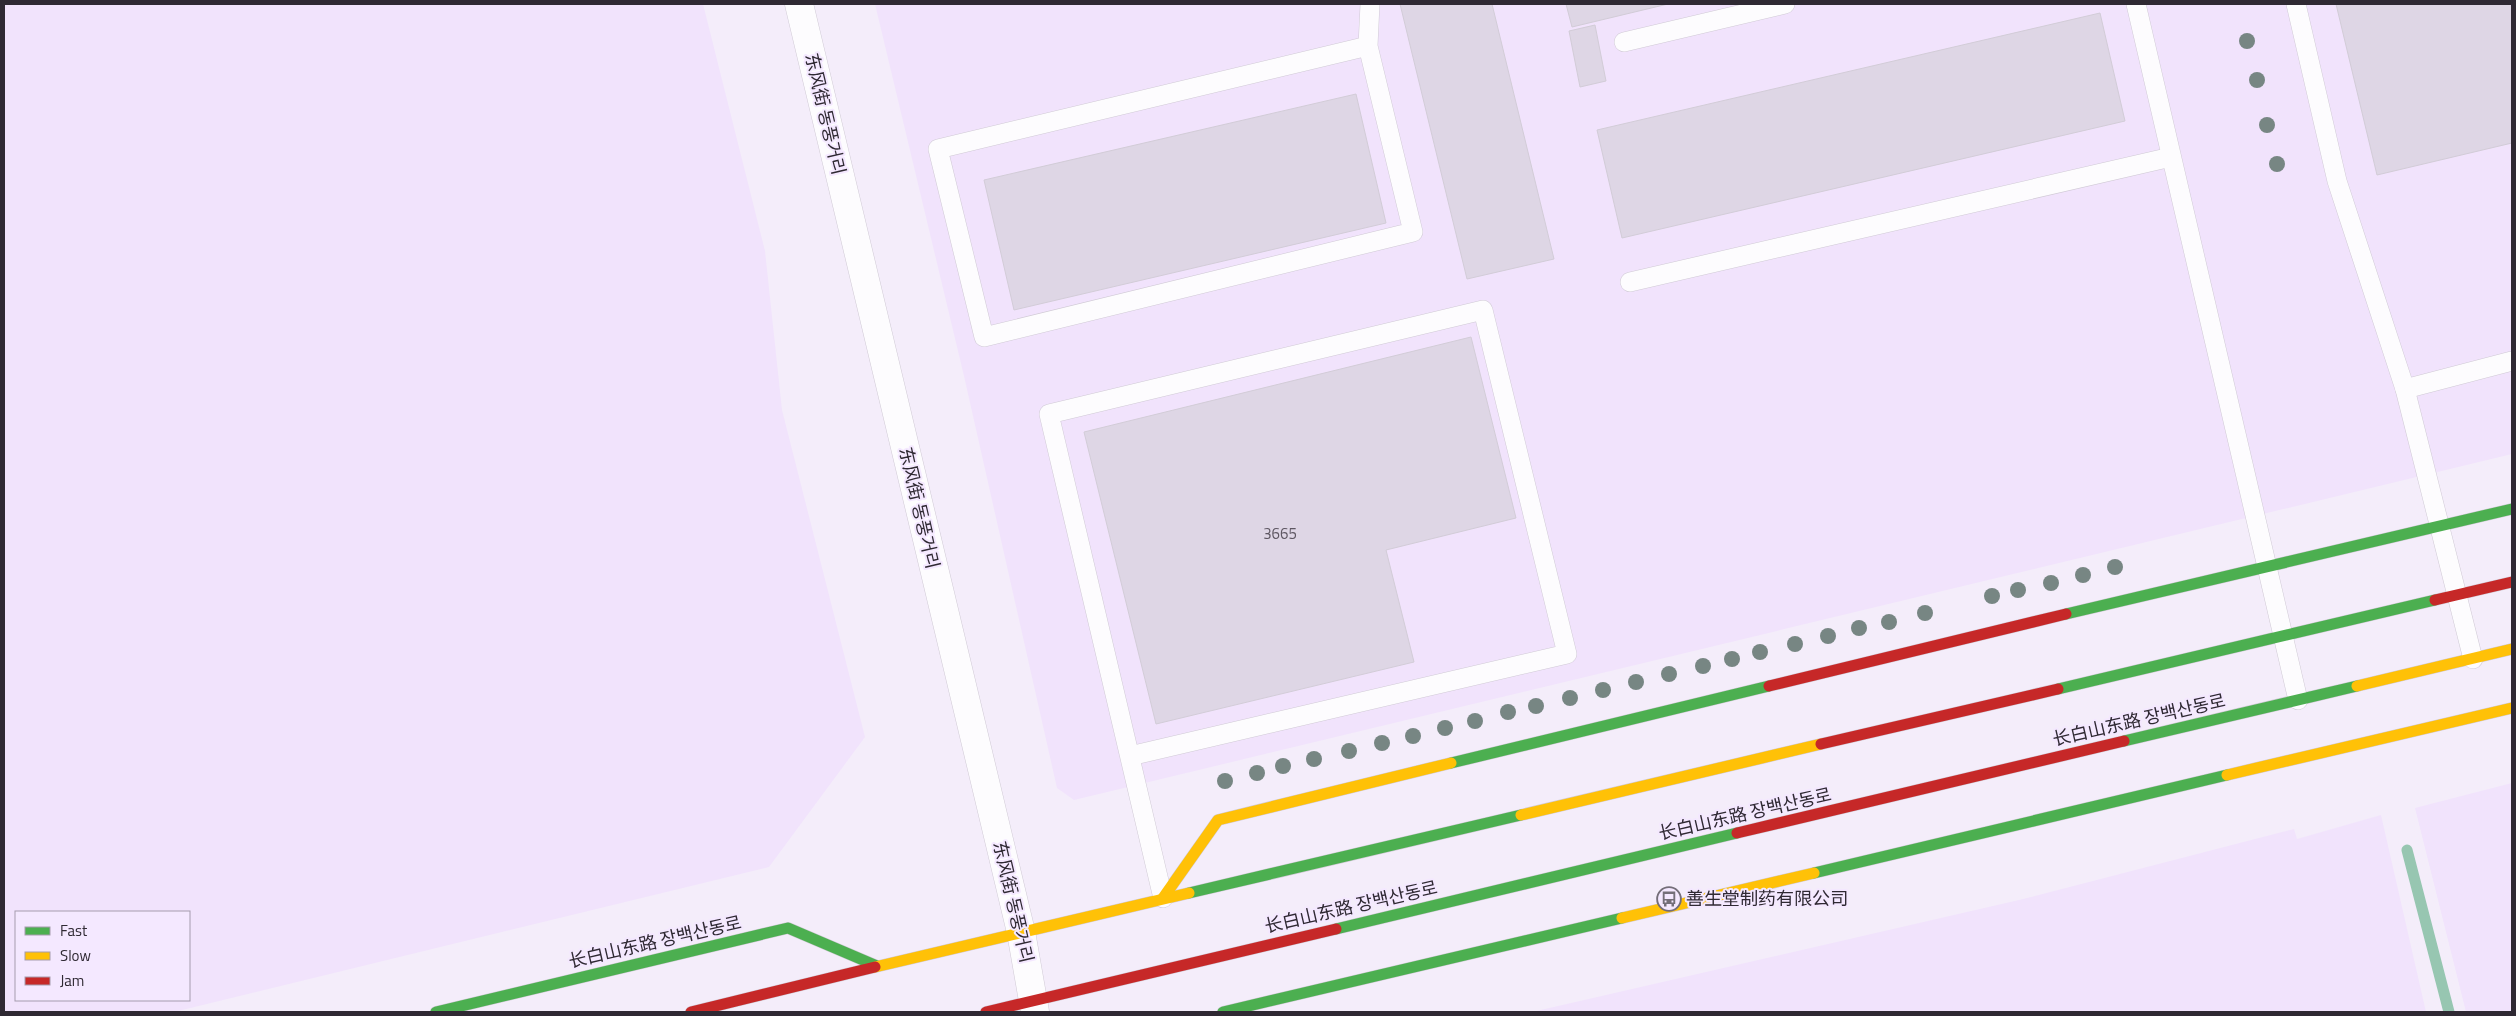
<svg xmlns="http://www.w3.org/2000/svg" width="2516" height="1016" font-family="'Titillium Web','Noto Sans SC','Noto Sans KR',sans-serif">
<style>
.built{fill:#f1e3fc;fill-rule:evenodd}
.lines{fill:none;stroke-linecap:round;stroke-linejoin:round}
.stream{stroke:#97c6b1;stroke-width:11}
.building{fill:#ded6e5;stroke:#d2ccd7}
.lane-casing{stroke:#d0cad5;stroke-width:20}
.street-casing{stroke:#d0cad5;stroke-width:29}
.fast-casing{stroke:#d0cad5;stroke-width:12}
.slow-casing{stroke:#d0cad5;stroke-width:12}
.jam-casing{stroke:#d0cad5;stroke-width:12}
.lane{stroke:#fdfcfe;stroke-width:19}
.street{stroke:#fdfcfe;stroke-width:28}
.fast{stroke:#4caf50;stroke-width:11}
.slow{stroke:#ffc107;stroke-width:11}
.jam{stroke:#c62828;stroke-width:11}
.tree{fill:#778683}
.labels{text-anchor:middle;stroke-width:4;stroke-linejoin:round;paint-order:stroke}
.number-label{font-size:15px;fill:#5e5762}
.street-label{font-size:18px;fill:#2f2933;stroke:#f4e8ff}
.poi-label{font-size:18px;fill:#2f2933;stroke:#f4e8ff;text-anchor:start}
</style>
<rect width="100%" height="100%" fill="#f4edfa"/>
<!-- built -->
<g class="built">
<path d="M4,4h699l62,247 17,159 83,327 -96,130 -595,145h-170zM189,912v88h-173v-88z"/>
<polygon points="875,4 2512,4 2512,454 1074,800 1057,788 964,376"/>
<polygon points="2512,783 2512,1012 2466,1012 2415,808"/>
<polygon points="2381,815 2426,1012 1532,1012 2019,900 2294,829 2297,839"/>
</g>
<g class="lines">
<!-- stream -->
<polyline class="stream" points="2407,850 2449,1012"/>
</g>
<!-- building -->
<g class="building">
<polygon points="1400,4 1492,4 1554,259 1467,279"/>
<polygon points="1566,4 1668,4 1572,27"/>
<polygon points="2336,4 2512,4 2512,143 2377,175"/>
<polygon points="2100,13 2125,121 1622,238 1597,130"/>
<polygon points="1595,25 1606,81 1580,87 1569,31"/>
<polygon points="1356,94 1386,223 1014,310 984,180"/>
<polygon points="1471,337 1516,518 1386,550 1414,662 1156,724 1084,432"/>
</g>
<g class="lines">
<!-- lane casing -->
<g class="lane-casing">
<g id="lane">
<polyline points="2136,4 2298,700"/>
<polyline points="2296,4 2337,181 2405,389 2473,659"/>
<polyline points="1624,42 1785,4"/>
<polyline points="1368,46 938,149 984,337 1413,232 1368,46 1370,4"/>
<polyline points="1630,282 2171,157"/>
<polyline points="2405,389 2512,361"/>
<polyline points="1130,756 1567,654 1483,310 1049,414 1163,898"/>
</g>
</g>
<!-- street casing -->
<g class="street-casing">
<polyline id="street" points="799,4 1021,932 1035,1012"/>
</g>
<!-- fast casing -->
<g class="fast-casing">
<g id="fast">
<polyline points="2066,614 2512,509"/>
<polyline points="2058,689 2435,600"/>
<polyline points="2124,741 2357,686"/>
<polyline points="1451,763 1769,686"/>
<polyline points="1814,873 2227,775"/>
<polyline points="1189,893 1521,815"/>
<polyline points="1336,929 1737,833"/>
<polyline points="436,1012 788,928 877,966"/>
<polyline points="1223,1012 1622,918"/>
</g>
</g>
<!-- slow casing -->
<g class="slow-casing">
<g id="slow">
<polyline points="2357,686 2512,649"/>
<polyline points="2227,775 2512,708"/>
<polyline points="1521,815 1821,744"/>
<polyline points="1163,898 1218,820 1451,763"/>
<polyline points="1622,918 1814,873"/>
<polyline points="875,967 1189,893"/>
</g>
</g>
<!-- jam casing -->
<g class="jam-casing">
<g id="jam">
<polyline points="2435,600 2512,582"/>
<polyline points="1769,686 2066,614"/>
<polyline points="1821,744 2058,689"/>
<polyline points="1737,833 2124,741"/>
<polyline points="691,1012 875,967"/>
<polyline points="986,1012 1336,929"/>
</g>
</g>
<!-- lane -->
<use href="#lane" class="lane"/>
<!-- street -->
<use href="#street" class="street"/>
<!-- fast -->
<use href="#fast" class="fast"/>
<!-- slow -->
<use href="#slow" class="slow"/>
<!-- jam -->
<use href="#jam" class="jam"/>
</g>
<!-- trees -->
<g class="tree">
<circle cx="2247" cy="41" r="8"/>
<circle cx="2257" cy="80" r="8"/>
<circle cx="2267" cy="125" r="8"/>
<circle cx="2277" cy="164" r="8"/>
<circle cx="2115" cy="567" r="8"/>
<circle cx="2083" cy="575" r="8"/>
<circle cx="2051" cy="583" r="8"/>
<circle cx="2018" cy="590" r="8"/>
<circle cx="1992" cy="596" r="8"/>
<circle cx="1925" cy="613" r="8"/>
<circle cx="1889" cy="622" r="8"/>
<circle cx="1859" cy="628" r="8"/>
<circle cx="1828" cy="636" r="8"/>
<circle cx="1795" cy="644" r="8"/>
<circle cx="1760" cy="652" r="8"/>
<circle cx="1732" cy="659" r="8"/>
<circle cx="1703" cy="666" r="8"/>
<circle cx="1669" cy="674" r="8"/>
<circle cx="1636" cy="682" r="8"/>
<circle cx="1603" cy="690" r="8"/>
<circle cx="1570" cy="698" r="8"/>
<circle cx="1536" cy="706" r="8"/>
<circle cx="1508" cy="712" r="8"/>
<circle cx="1475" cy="721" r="8"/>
<circle cx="1445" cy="728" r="8"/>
<circle cx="1413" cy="736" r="8"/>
<circle cx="1382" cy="743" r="8"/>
<circle cx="1349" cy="751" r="8"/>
<circle cx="1314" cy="759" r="8"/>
<circle cx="1283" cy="766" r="8"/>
<circle cx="1257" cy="773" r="8"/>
<circle cx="1225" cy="781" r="8"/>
</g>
<!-- icons -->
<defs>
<g id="bus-ring" transform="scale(1.25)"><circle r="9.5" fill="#f4e8ff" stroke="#746e79" stroke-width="1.5"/><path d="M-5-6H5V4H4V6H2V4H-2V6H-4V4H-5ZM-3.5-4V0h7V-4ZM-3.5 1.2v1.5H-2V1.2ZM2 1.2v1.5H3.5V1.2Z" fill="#746e79"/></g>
</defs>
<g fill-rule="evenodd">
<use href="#bus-ring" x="1669" y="899"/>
</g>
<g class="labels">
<!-- number labels -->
<g class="number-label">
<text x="1280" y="539">3665</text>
</g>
<!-- street labels -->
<g class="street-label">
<text transform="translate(825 114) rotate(77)" y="6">东风街 동풍거리</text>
<text transform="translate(919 508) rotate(77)" y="6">东风街 동풍거리</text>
<text transform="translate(2139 720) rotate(-13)" y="6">长白山东路 장백산동로</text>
<text transform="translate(1745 814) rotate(-13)" y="6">长白山东路 장백산동로</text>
<text transform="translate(1013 902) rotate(77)" y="6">东风街 동풍거리</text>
<text transform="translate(1351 907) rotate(-13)" y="6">长白山东路 장백산동로</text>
<text transform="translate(655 942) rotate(-13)" y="6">长白山东路 장백산동로</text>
</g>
<!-- poi labels -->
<g class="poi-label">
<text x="1686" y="905">善生堂制药有限公司</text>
</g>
</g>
<!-- border -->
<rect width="2516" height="1016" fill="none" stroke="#2f2933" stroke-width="10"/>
<!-- legend -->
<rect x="15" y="911" width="175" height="90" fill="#f4e8ff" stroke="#a59cad"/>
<rect x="25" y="927" width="25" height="8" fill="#4caf50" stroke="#a59cad"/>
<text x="60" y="936" font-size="15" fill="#2f2933">Fast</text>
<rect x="25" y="952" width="25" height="8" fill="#ffc107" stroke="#a59cad"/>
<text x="60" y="961" font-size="15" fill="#2f2933">Slow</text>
<rect x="25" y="977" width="25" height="8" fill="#c62828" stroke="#a59cad"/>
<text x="60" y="986" font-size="15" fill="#2f2933">Jam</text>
</svg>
